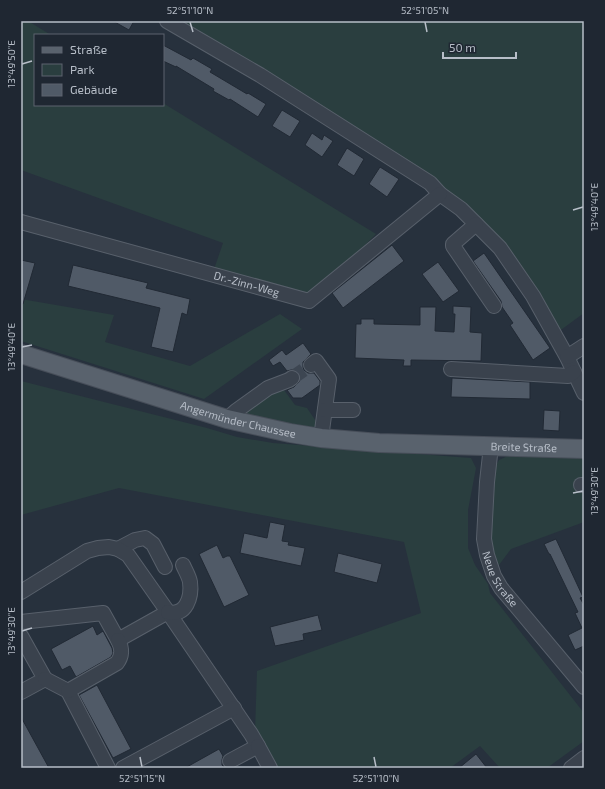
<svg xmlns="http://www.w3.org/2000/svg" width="605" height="789" font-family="'Exo 2',sans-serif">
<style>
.green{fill:#2a3e3f}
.building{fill:#505a67;stroke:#212934}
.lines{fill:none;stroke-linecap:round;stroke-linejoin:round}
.minor-tunnel{stroke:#3d4652;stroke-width:14;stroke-dasharray:14 7;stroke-linecap:butt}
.minor-casing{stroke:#58606b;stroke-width:16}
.major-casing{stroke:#474e59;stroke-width:20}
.minor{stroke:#3a424d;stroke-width:14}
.major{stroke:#59626d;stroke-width:18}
.ticks{fill:none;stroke:#b7bec8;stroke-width:1.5}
.labels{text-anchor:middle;stroke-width:3;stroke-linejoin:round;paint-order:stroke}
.street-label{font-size:11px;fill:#b7bec8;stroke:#1f2732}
.neatline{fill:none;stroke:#b7bec8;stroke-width:1.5}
.ticks-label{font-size:10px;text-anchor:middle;fill:#b7bec8}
</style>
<rect width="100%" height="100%" fill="#27313d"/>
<!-- green -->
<g class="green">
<polygon points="21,21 28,21 51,35 35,35 35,105 163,105 163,103 376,234 309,301 212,275 223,243 21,170"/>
<polygon points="167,21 584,21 584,313 554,335 533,296 461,209"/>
<polygon points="21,299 114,315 105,342 190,366 280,314 302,329 204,399 21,341"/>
<polygon points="21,381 207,428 237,437 273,443 471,458 476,468 468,510 468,548 475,565 488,584 490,593 584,713 584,741 547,768 500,768 480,746 450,768 272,768 255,732 257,671 421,613 404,542 119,488 21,515"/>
<polygon points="281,386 295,405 307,408 320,427 316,431 241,417 239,411"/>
<polygon points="510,455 584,455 584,522 511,549 496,569 491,554 488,514 493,471 499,460"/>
</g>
<!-- building -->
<g class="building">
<polygon points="113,21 134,21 129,30"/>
<polygon points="163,45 191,60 193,58 212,69 210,72 247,94 248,93 266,104 258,117 230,99 229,100 213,91 214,89 176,66 176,67 163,61"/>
<polygon points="282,110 300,121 290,137 272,126"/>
<polygon points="312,133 322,140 324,135 333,141 322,157 305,145"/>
<polygon points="347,148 364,159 354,176 337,165"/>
<polygon points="380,167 399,179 387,197 369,184"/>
<polygon points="392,245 404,261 343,308 332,293"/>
<polygon points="484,253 550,348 533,360 510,325 513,323 502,307 501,301 473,261"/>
<polygon points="21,260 35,263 23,304 21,304"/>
<polygon points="438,262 459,291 443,302 422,274"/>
<polygon points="73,265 148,283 146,288 190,299 187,315 182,313 173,352 151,347 160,308 68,286"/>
<polygon points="453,306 471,307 470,332 482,333 481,361 411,360 411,366 403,366 404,360 355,358 356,324 361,324 361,319 374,319 374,324 420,325 420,307 436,307 435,331 454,332 455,314 453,314"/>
<polygon points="303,343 311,354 303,362 303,367 304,370 308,373 314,373 320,381 320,385 302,398 293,398 287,390 294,387 299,382 300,378 299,374 295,370 291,370 287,371 280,362 273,366 269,360 282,350 286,355"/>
<polygon points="452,378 530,382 530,399 451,397"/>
<polygon points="544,410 560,411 559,431 543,430"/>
<polygon points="270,522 285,525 282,541 289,542 288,545 305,548 301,566 240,553 244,533 267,538"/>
<polygon points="556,539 583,597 580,598 584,605 584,646 575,650 568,635 582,628 575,613 578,612 550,554 549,554 544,544"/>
<polygon points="217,545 223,558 227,556 230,556 249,595 224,607 199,554"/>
<polygon points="338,553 382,564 377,583 334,572"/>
<polygon points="318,615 322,630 303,634 304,640 275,646 270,627"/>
<polygon points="93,626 97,635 103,631 112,648 113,653 111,657 76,677 70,666 62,670 51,649"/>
<polygon points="97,685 131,749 113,758 79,695"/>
<polygon points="21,717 49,768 21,768"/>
<polygon points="219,749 223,756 222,760 222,765 225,768 185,768"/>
<polygon points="476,754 487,768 459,768"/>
</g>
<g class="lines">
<!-- minor-tunnel -->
<polyline class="minor-tunnel" points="292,378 311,365"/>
<!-- minor casing -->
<g class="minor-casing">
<g id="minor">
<polyline points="167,21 260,75 430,183 440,194 461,209 500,248 533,296 567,357 584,393"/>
<path id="s1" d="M21,222l288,79 131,-107"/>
<polyline points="476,224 453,244 453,246 494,306"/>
<polyline points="567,357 584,346"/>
<polyline points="311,365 316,361 329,379 321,438"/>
<polyline points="451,369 568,376 574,372"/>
<polyline points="325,410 353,410"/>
<polyline points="227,419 236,411 268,388 289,380 292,378"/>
<path id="s2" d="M491,446l-4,36 -3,57 3,16 7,21 7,12 83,99"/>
<polyline points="581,485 584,485"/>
<polyline points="118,549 135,540 145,538 153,544 165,567"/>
<polyline points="21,592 87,551 98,548 109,547 118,549 128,555 168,612 118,640 103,613 21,622"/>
<polyline points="168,612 251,734 258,746 230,761"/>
<path d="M168,612c18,5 24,-15 22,-30 -1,-6 -5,-12 -7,-17"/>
<polyline points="21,636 45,679 21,692"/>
<polyline points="45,679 68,691 108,768"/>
<path d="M68,691l49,-28c6,-8 5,-15 1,-23"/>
<polyline points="258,746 270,768"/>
<polyline points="123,768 234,708"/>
<polyline points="571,768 584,758"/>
</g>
</g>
<!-- major casing -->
<g class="major-casing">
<g id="major">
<path id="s3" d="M21,354l206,65 63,14 31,5 58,5 205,6"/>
</g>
</g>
<!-- minor -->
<use href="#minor" class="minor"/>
<!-- major -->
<use href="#major" class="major"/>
</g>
<!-- ticks -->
<path class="ticks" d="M190,22l3,10M425,22l2,10M22,64l10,-3M573,210l10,-3M22,347l10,-2M573,493l10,-2M22,631l10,-3M140,757l2,10M374,757l2,10"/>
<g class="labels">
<!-- street labels -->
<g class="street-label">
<text dy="4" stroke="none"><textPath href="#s1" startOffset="234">Dr.-Zinn-Weg</textPath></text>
<text dy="4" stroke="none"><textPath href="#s3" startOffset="227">Angermünder Chaussee</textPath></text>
<text dy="4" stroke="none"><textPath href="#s3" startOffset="515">Breite Straße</textPath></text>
<text dy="4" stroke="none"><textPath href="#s2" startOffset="137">Neue Straße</textPath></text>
</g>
</g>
<!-- border -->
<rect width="605" height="789" fill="none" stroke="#1f2732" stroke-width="44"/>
<!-- legend -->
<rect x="34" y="34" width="130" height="72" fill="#1f2732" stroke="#5c636e"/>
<rect x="42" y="47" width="20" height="6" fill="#59626d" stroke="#5c636e"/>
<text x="70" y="54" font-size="12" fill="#b7bec8">Straße</text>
<rect x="42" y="64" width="20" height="12" fill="#2a3e3f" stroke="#5c636e"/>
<text x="70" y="74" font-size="12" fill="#b7bec8">Park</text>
<rect x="42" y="84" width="20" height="12" fill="#505a67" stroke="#5c636e"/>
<text x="70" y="94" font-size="12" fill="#b7bec8">Gebäude</text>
<!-- scale -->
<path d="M443 52v6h73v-6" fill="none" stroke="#b7bec8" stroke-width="2"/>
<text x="449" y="52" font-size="12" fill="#b7bec8" stroke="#1f2732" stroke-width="3" paint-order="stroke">50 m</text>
<rect x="22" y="22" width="561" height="745" class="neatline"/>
<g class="ticks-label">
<text x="190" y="14">52°51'10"N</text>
<text x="425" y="14">52°51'05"N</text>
<text transform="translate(11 64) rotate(-90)" y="4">13°49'50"E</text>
<text transform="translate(594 207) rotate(-90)" y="4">13°49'40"E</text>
<text transform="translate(11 347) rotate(-90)" y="4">13°49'40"E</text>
<text transform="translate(594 491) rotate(-90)" y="4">13°49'30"E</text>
<text transform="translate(11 631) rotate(-90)" y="4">13°49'30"E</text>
<text x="142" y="782">52°51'15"N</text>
<text x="376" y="782">52°51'10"N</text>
</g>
</svg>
